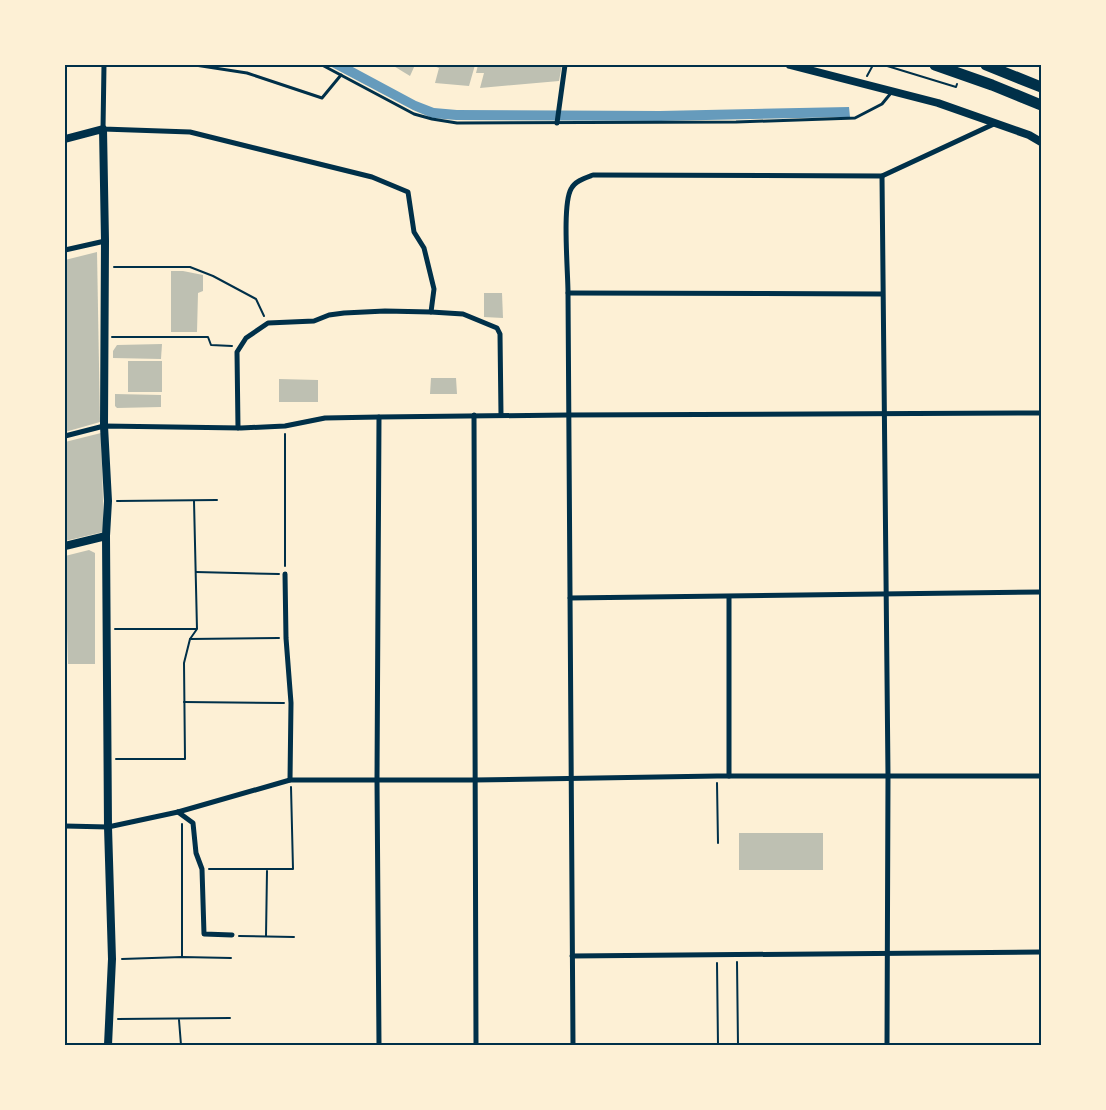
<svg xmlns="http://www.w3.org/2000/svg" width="1106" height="1110" font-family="'Noto Sans',sans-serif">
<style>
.water{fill:#669bbc}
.building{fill:#bec0b2}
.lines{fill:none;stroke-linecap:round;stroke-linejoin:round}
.path{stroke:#003049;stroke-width:2}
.service{stroke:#003049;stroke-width:3}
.minor{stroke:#003049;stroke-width:5}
.tertiary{stroke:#003049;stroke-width:8}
.motorway{stroke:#003049;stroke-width:11}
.neatline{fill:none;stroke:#003049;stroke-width:2}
</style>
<rect width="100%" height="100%" fill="#fdf0d5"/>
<!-- water -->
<polygon class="water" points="328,65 349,65 416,101 434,108 457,110 660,111 849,107 850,117 660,121 456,120 432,118 413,110"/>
<!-- building -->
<g class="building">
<polygon points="392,65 415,65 410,76"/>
<polygon points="431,65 475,65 469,86 435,83 439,68"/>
<polygon points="478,65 562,65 559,81 480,88 484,73 476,73"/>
<polygon points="97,252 100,422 65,432 65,260"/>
<polygon points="171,271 183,271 203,275 203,291 198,293 197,332 171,332"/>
<polygon points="484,293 502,293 503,318 484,317"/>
<polygon points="162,344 161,359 113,358 113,351 117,345"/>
<rect x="128" y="361" width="34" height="31"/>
<polygon points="431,378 456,378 457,394 430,394"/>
<polygon points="279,379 318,380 318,402 279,402"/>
<polygon points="115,394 161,395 161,407 117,408 115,406"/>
<polygon points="101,433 103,501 103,532 65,541 65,442"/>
<polygon points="89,550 95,553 95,664 68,664 65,556"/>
<rect x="739" y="833" width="84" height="37"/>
<rect x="65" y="1043" width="22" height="2"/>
</g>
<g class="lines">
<!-- path -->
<g class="path">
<polyline points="884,65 956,87 957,84"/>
<polyline points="867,76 873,65"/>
<polyline points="114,267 190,267 213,276 256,299 264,316"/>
<polyline points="112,337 208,337 211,345 232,346"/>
<polyline points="285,434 285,566"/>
<polyline points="117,501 217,500"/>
<polyline points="196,572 279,574"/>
<polyline points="115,629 196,629"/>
<polyline points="190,639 279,638"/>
<polyline points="184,702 284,703"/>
<polyline points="116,759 185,759 184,663 190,639 197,629 194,501"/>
<polyline points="717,783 718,843"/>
<polyline points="209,869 293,869 291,787"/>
<polyline points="239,936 294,937"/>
<polyline points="266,936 267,871"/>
<polyline points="182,957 182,824"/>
<polyline points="122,959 182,957 231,958"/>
<polyline points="737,962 738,1045"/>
<polyline points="717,963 718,1045"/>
<polyline points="118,1019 230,1018"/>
<polyline points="179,1020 181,1045"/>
</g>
<!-- service -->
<g class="service">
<polyline points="195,65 247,73 322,98 341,75"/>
<polyline points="322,65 414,114 432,119 457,123 736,122 855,118 882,104 891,93"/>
</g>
<!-- minor -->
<g class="minor">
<polyline points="104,65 103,129 190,132 372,177 408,192 414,232 424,248 434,289 431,312 463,314 497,328 500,334 501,415"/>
<polyline points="557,123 565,65"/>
<polyline points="882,176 888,776 887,1045"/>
<polyline points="65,250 105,241"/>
<polyline points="568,293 882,294"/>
<polyline points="474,415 476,1045"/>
<polyline points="379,417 377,780 379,1045"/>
<polyline points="238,428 237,352 246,338 268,323 314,321 329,315 344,313 385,311 431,312"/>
<polyline points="65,436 104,426 241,428 285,426 325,418 379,417 568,415 1041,413"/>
<polyline points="285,574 286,638 291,703 290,780"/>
<polyline points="729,597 729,776"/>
<polyline points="570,598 1041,592"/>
<polyline points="178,812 193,823 196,853 202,869 204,934 232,935"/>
<polyline points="65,826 108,827 178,812 290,780 474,780 717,776 1041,776"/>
<polyline points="572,956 1041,952"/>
<path d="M573,1045l-5,-752c0,-22 -6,-88 3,-104 4,-8 14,-11 22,-14l289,1 114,-53"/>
</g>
<!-- tertiary -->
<g class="tertiary">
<polyline points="790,65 938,103 1029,135 1041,142"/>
<polyline points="65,139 103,129 105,241 104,426 108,501 106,536 108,827 112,959 108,1045"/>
<polyline points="65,546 106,536"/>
</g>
<!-- motorway -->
<g class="motorway">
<polyline points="935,65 992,85 1041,105"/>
<polyline points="986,65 1041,87"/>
</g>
</g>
<!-- border -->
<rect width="1106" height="1110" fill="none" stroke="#fdf0d5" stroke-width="132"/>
<rect x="66" y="66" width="974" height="978" class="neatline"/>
</svg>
